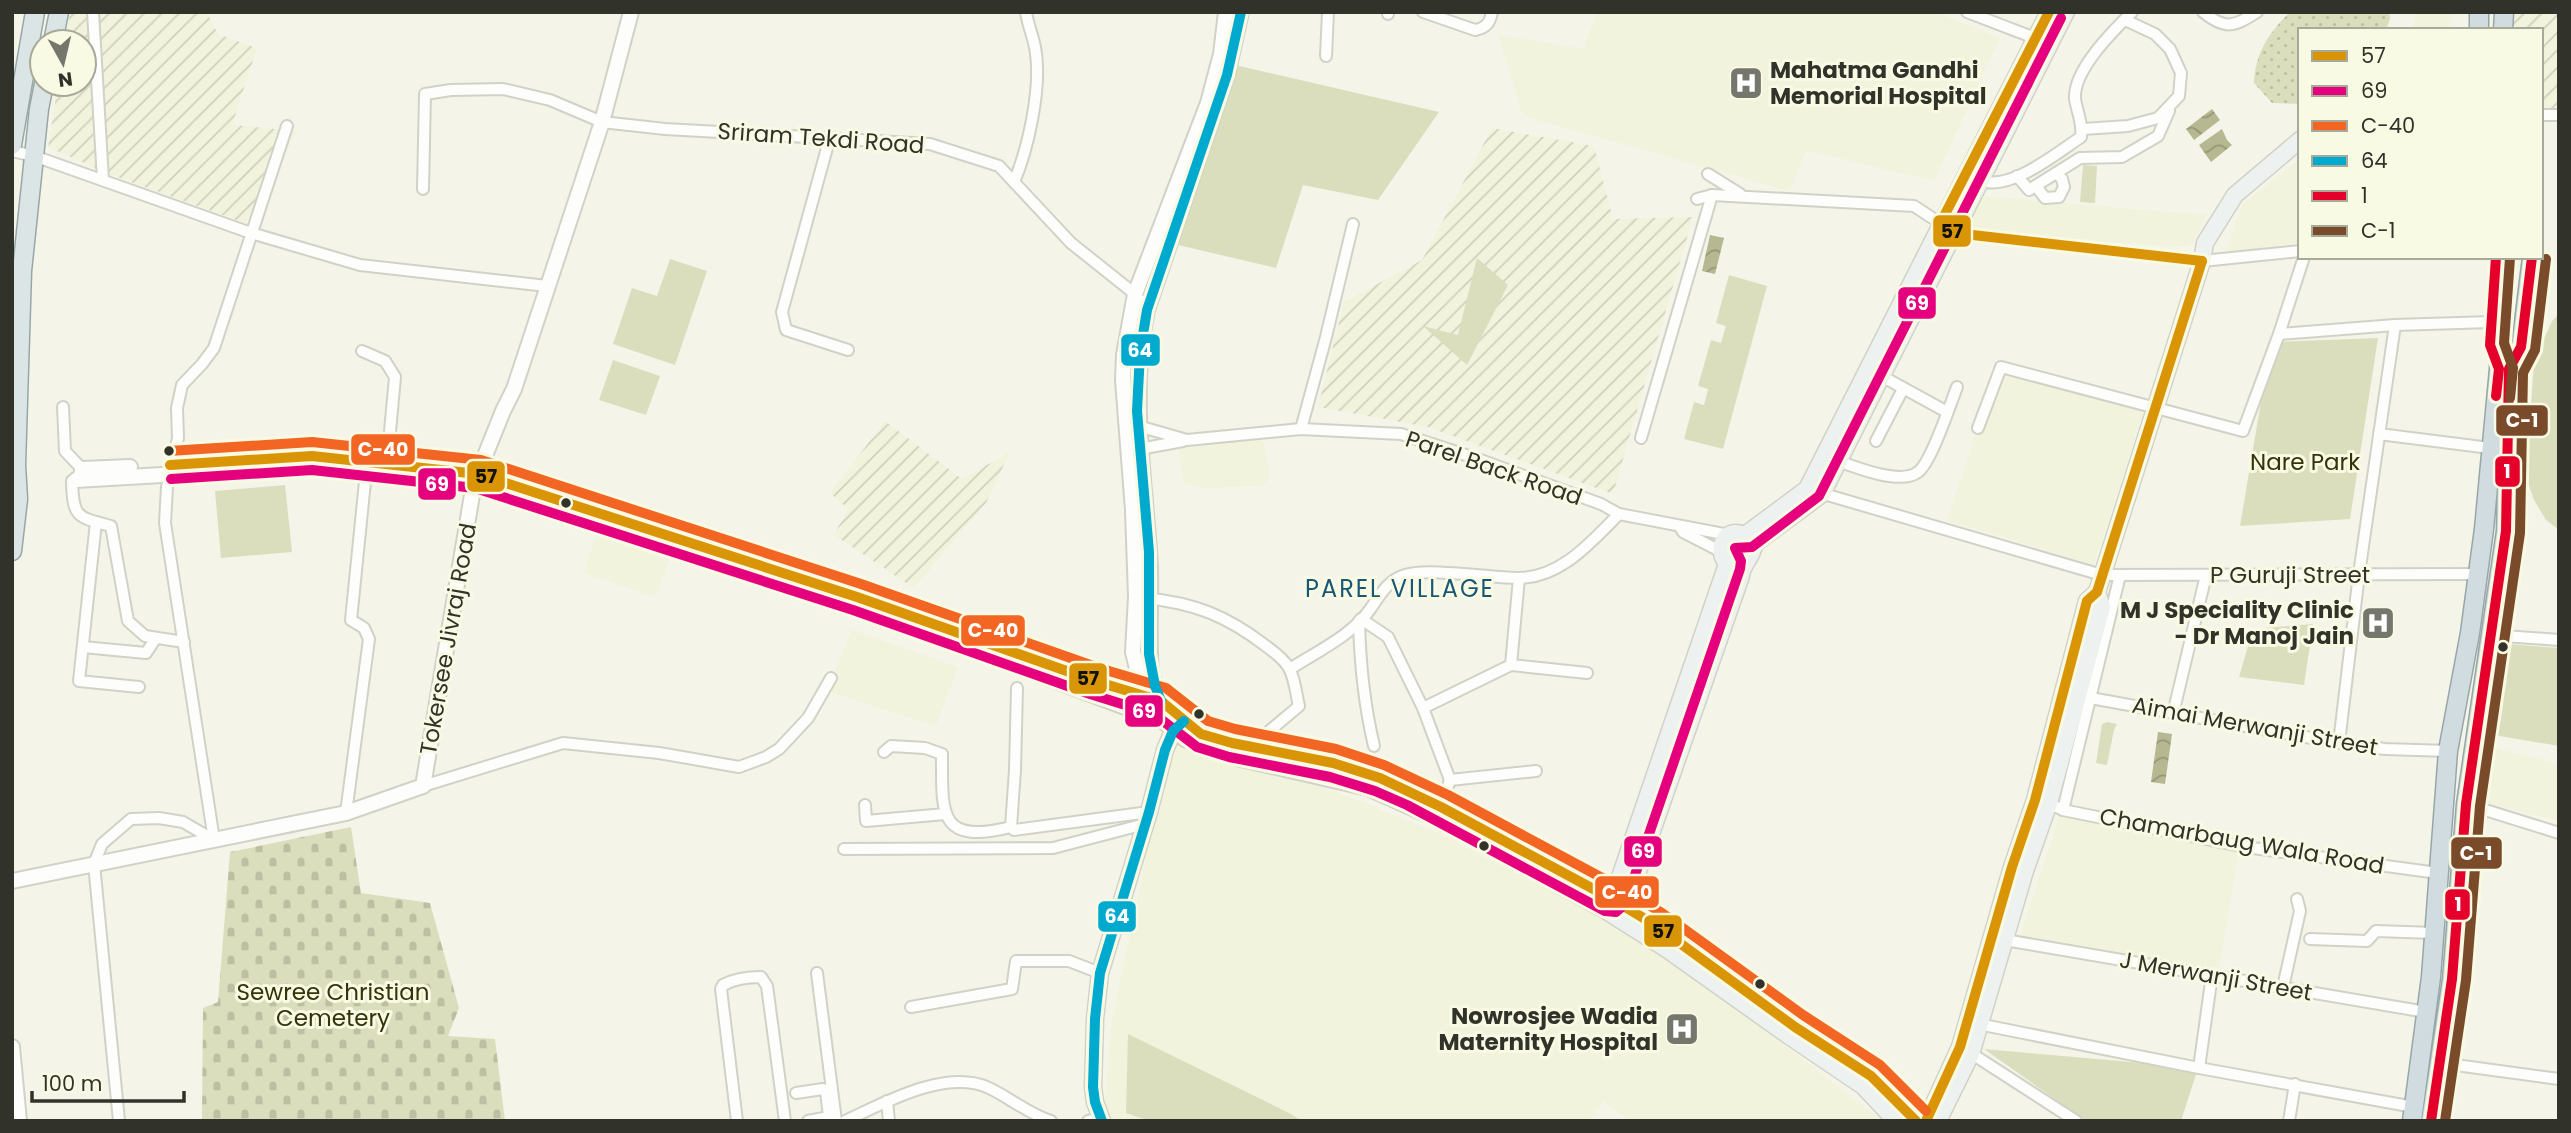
<svg xmlns="http://www.w3.org/2000/svg" width="2571" height="1133" font-family="Poppins,sans-serif">
<style>
.built{fill:#f1f3dc}
.industrial{fill:url(#industrial-furrows)}
.grass{fill:url(#grass-dots)}
.cemetery{fill:url(#cemetery-stones)}
.park{fill:#dbdebd}
.water{fill:url(#water-waves)}
.lines{fill:none;stroke-linecap:round;stroke-linejoin:round}
.minor-casing{stroke:#d1d2c7;stroke-width:14}
.tertiary-casing{stroke:#d1d2c7;stroke-width:18}
.secondary-casing{stroke:#d1d2c7;stroke-width:19}
.primary-casing{stroke:#97a7a8;stroke-width:21}
.trunk-casing{stroke:#97a7a8;stroke-width:21}
.minor{stroke:#fdfefc;stroke-width:10}
.tertiary{stroke:#fdfefc;stroke-width:14}
.secondary{stroke:#edf2f1;stroke-width:16}
.primary{stroke:#dce5e6;stroke-width:18}
.trunk{stroke:#d1dce0;stroke-width:18}
.bus-1-casing{stroke:#f8fae3;stroke-width:16}
.bus-2-casing{stroke:#f8fae3;stroke-width:16}
.bus-3-casing{stroke:#f8fae3;stroke-width:16}
.bus-4-casing{stroke:#f8fae3;stroke-width:16}
.bus-5-casing{stroke:#f8fae3;stroke-width:16}
.bus-6-casing{stroke:#f8fae3;stroke-width:16}
.bus-1{stroke:#d99506;stroke-width:10}
.bus-2{stroke:#e5007d;stroke-width:10}
.bus-3{stroke:#f26522;stroke-width:10}
.bus-4{stroke:#00a9ce;stroke-width:10}
.bus-5{stroke:#e4002b;stroke-width:10}
.bus-6{stroke:#7a4b2a;stroke-width:10}
.bus-dot{fill:#313229;stroke:#f8fae3;stroke-width:2.5}
.labels{text-anchor:middle;stroke-width:6;stroke-linejoin:round;paint-order:stroke}
.poi-label{font-size:23px;font-weight:bold;fill:#313229;stroke:#f8fae3;text-anchor:end}
.street-label{font-size:23px;fill:#313229;stroke:#f8fae3}
.park-label{font-size:23px;fill:#333409;stroke:#f8fae3}
.neighbourhood-label{font-size:24px;letter-spacing:2px;fill:#1a5777;stroke:#f8fae3}
.line-badge{stroke:#f8fae3;stroke-width:2.5}
.badge-label{font-size:19px;text-anchor:middle;font-weight:bold;fill:#fff}
.pale-badge-label{font-size:19px;text-anchor:middle;font-weight:bold;fill:#111}
</style>
<defs>
<pattern id="industrial-furrows" width="10" height="10" patternUnits="userSpaceOnUse" patternTransform="scale(1.75)"><rect width="10" height="10" fill="#f1f3dc"/><path d="M-1 1l2-2M0 10L10 0M9 11l2-2" fill="none" stroke="#cfd1bd"/></pattern>
<pattern id="grass-dots" width="8" height="8" patternUnits="userSpaceOnUse" patternTransform="scale(1.75)"><rect width="8" height="8" fill="#dbdebd"/><path d="M2 2h.1M6 6h.1" fill="none" stroke="#bcbfa2" stroke-width="1.8" stroke-linecap="round"/></pattern>
<pattern id="cemetery-stones" width="16" height="16" patternUnits="userSpaceOnUse" patternTransform="scale(1.75)"><rect width="16" height="16" fill="#dbdebd"/><path d="M2 7V4a2 2 0 0 1 4 0v3zM10 15v-3a2 2 0 0 1 4 0v3z" fill="#bcbfa2"/></pattern>
<pattern id="water-waves" width="16" height="10" patternUnits="userSpaceOnUse" patternTransform="scale(1.75)"><rect width="16" height="10" fill="#b5b890"/><path d="M0 5q4-4 8 0t8 0" fill="none" stroke="#949676"/></pattern>
</defs>
<rect width="100%" height="100%" fill="#f4f5e8"/>
<!-- built -->
<g class="built">
<polygon points="1597,12 1935,12 2000,38 1934,181 1806,150 1790,191 1523,116 1498,35 1583,49"/>
<polygon points="2415,12 2454,12 2448,30 2413,30"/>
<polygon points="2300,159 2300,242 2224,257 2242,205"/>
<polygon points="1977,196 2206,215 2193,243 2183,247 1969,231 1964,222"/>
<polygon points="1999,363 2147,400 2094,565 1947,520"/>
<polygon points="1262,434 1270,475 1263,486 1200,488 1184,483 1177,439"/>
<polygon points="596,536 669,560 656,597 583,573"/>
<polygon points="852,630 958,667 936,726 827,691"/>
<polygon points="1173,727 1432,830 1596,914 1669,957 1883,1121 1629,1121 1604,1101 1589,1121 1103,1121 1112,1021"/>
<polygon points="2483,745 2559,764 2559,821 2470,799"/>
<polygon points="2060,815 2239,852 2219,970 2020,936"/>
</g>
<!-- industrial -->
<g class="industrial">
<polygon points="70,12 199,12 208,15 218,34 257,48 232,125 297,131 245,223 109,174 48,147 58,84 84,84 84,42 65,42"/>
<polygon points="2514,12 2559,12 2559,110 2541,110 2541,30 2511,30"/>
<polygon points="1492,128 1594,146 1613,219 1693,217 1613,494 1428,427 1318,407 1344,302 1422,260"/>
<polygon points="885,421 962,479 1010,452 986,503 914,588 834,535 848,509 830,493"/>
</g>
<!-- grass -->
<path class="grass" d="M2290,12h99l1,7 -4,11h-86v74l-28,-1 -18,-20c1,-29 15,-51 36,-71z"/>
<!-- cemetery -->
<polygon class="cemetery" points="351,827 361,893 430,903 459,1008 448,1036 495,1039 505,1121 202,1121 203,1008 218,1002 230,852"/>
<!-- park -->
<g class="park">
<polygon points="1235,65 1439,112 1378,200 1303,185 1276,268 1178,245"/>
<polygon points="2083,165 2097,166 2095,203 2080,202"/>
<polygon points="1477,258 1508,285 1467,365 1423,326 1458,335"/>
<polygon points="670,259 707,271 675,365 613,344 632,288 657,296"/>
<polygon points="1729,275 1767,286 1723,449 1684,439 1694,402 1704,405 1708,389 1698,386 1711,340 1721,343 1726,326 1716,323"/>
<polygon points="2559,314 2559,530 2546,520 2534,500 2526,477 2534,362 2552,321"/>
<polygon points="2378,338 2350,519 2240,526 2271,342"/>
<polygon points="613,360 660,376 646,415 599,400"/>
<polygon points="285,485 292,552 221,558 215,491"/>
<polygon points="2313,624 2304,685 2239,677 2253,629"/>
<polygon points="2497,643 2559,648 2559,746 2482,733"/>
<polygon points="2107,722 2117,724 2114,730 2107,765 2096,763 2102,724"/>
<polygon points="1128,1034 1285,1111 1303,1121 1150,1121 1126,1113"/>
<polygon points="1984,1049 2198,1068 2181,1121 2086,1121"/>
</g>
<!-- water -->
<g class="water">
<polygon points="2212,109 2220,120 2194,140 2186,129"/>
<polygon points="2222,129 2227,140 2232,145 2211,162 2199,145"/>
<polygon points="1710,235 1724,238 1715,274 1702,271"/>
<polygon points="2158,732 2172,734 2165,784 2151,782"/>
</g>
<g class="lines">
<!-- minor casing -->
<g class="minor-casing">
<g id="minor">
<polyline points="93,12 103,180"/>
<path d="M1423,12l52,18c11,-2 15,-7 17,-18"/>
<polyline points="1967,12 2040,40"/>
<path d="M2203,12c22,18 31,15 54,0"/>
<polyline points="1388,14 1388,12"/>
<polyline points="1326,56 1328,12"/>
<polyline points="2541,115 2559,115"/>
<polyline points="2083,129 2128,126 2158,118 2179,96 2181,73 2170,49 2155,34 2125,20"/>
<polyline points="830,137 782,312 786,330 848,350"/>
<polyline points="12,151 34,156 251,233 360,265 547,286"/>
<polyline points="1708,174 1740,194"/>
<polyline points="2017,176 2029,190 2080,158 2122,157 2158,136 2169,111"/>
<path d="M1980,180c29,13 78,-28 101,-43 2,-14 -4,-25 -6,-38 -2,-29 38,-68 57,-87"/>
<path d="M1014,182c14,-33 27,-92 22,-128 -1,-14 -8,-27 -10,-42"/>
<polyline points="2036,186 2045,198 2059,197 2064,187 2062,179 2056,173"/>
<polyline points="423,189 425,94 451,90 503,89 550,100 602,122 665,129 930,144 999,166 1071,243 1135,294 1147,310"/>
<polyline points="1697,199 1712,195 1914,206 1955,233 2202,261 2300,251"/>
<polyline points="2279,334 2395,325 2491,322"/>
<polyline points="362,351 385,361 395,377 387,464"/>
<polyline points="1876,373 1947,412"/>
<path d="M63,407l2,44 17,18 -6,11 -4,1c1,37 5,36 39,45l17,95 17,15 39,6"/>
<polyline points="1138,426 1187,440 1301,429 1401,434 1475,458 1601,504 1619,514 1729,535"/>
<polyline points="1978,428 2001,367 2243,431 2279,334 2304,257"/>
<polyline points="1301,429 1326,337 1353,224"/>
<polyline points="2379,434 2490,448"/>
<polyline points="1641,438 1712,195"/>
<polyline points="1876,441 1903,389"/>
<polyline points="1134,450 1183,441"/>
<path d="M1833,459c19,7 67,27 85,13 13,-9 32,-67 39,-85"/>
<polyline points="1817,492 2102,575 2478,574"/>
<polyline points="96,522 79,681 139,687"/>
<polyline points="1680,527 1683,532 1720,551"/>
<path d="M1145,598c50,5 82,18 121,48 8,6 18,13 23,22 6,11 7,26 10,38l-32,27"/>
<polyline points="1361,619 1388,637 1423,708 1450,780 1441,807"/>
<path d="M1359,621c1,43 5,83 15,125"/>
<polyline points="2491,635 2559,640"/>
<polyline points="83,647 146,653 156,638"/>
<polyline points="1511,665 1587,673"/>
<path d="M1290,669c26,-17 63,-34 81,-61 9,-13 17,-28 34,-33 17,-5 41,-2 59,-1 18,1 36,4 54,4 43,0 73,-36 101,-64"/>
<polyline points="1017,688 1015,770 1011,827 1014,830 1149,812"/>
<polyline points="2074,695 2339,743 2385,749 2448,751"/>
<polyline points="1423,708 1511,665 1519,578"/>
<polyline points="2173,714 2206,575"/>
<polyline points="2339,743 2359,574 2395,325"/>
<path d="M884,752l7,-6 34,2 17,6c0,60 -4,91 69,73"/>
<polyline points="1450,780 1536,771"/>
<polyline points="423,786 563,743 659,753 739,767 766,757 779,749 808,718 831,678"/>
<polyline points="2046,802 2063,810 2245,847 2438,873"/>
<polyline points="2466,804 2559,833"/>
<polyline points="865,805 866,821 945,814"/>
<polyline points="2063,810 2120,575"/>
<polyline points="346,813 369,639 364,628 351,620 367,462"/>
<polyline points="214,840 165,523 167,487 178,438 177,408 182,385 202,364 214,348 287,126"/>
<polyline points="844,849 1053,848 1145,824"/>
<polyline points="2310,939 2367,941 2376,931 2434,933"/>
<polyline points="2005,940 2426,1012"/>
<polyline points="817,973 836,1121"/>
<polyline points="2283,987 2300,911 2297,899"/>
<polyline points="911,1007 1012,989 1016,961 1069,961 1100,973"/>
<polyline points="1973,1023 2199,1068 2414,1107"/>
<polyline points="1966,1050 2076,1121"/>
<polyline points="2441,1063 2559,1079"/>
<polyline points="2199,1068 2212,975"/>
<polyline points="796,1093 823,1089 826,1091 829,1117 808,1121"/>
<polyline points="887,1101 889,1121"/>
<polyline points="119,1121 94,864 102,844 131,819 159,818 183,822 214,840"/>
<path d="M737,1121l-16,-132 2,-4c11,-6 26,-8 38,-8l6,9 18,135"/>
<path d="M845,1121c39,-18 101,-53 144,-33 21,10 40,26 62,33"/>
<polyline points="1088,1121 1100,1118"/>
<polyline points="2289,1121 2295,1084"/>
</g>
</g>
<!-- tertiary casing -->
<g class="tertiary-casing">
<g id="tertiary">
<polyline points="1226,12 1221,54 1208,103 1135,294 1124,355 1123,380 1133,510 1136,597 1133,652 1141,685 1157,716 1185,739 1241,759 1368,788 1435,818 1608,912"/>
<path d="M1241,12l-14,63 -80,235c-18,87 -2,168 3,256 1,35 -2,71 1,107 20,77 117,75 181,90 28,6 54,18 81,29l199,107"/>
<polyline points="82,469 130,467"/>
<polyline points="76,480 316,466 474,483 860,607 1133,710 1161,716"/>
<polyline points="908,615 1153,700"/>
<polyline points="12,881 346,813 423,786 474,483 503,411 514,389 602,122 631,12"/>
<polyline points="12,1047 19,1121"/>
</g>
</g>
<!-- secondary casing -->
<g class="secondary-casing">
<g id="secondary">
<polyline points="1745,535 1807,489 2049,12"/>
<polyline points="1754,544 1822,494 2066,12"/>
<polyline points="1727,564 1608,912 1668,950 1789,1036 1863,1086 1896,1121"/>
<path d="M1727,564c-16,-21 6,-43 24,-23"/>
<polyline points="1619,904 1655,925 1795,1027 1871,1076 1916,1121"/>
<path d="M1621,920l120,-344c1,-13 12,-18 13,-32"/>
<polyline points="1102,1121 1095,1102 1093,1087 1095,1019 1100,973 1149,812 1165,750 1173,731 1184,721"/>
<polyline points="1926,1121 1960,1047 2012,867 2035,800 2087,601 2097,592 2202,261 2205,243 2235,195 2300,140"/>
<polyline points="1938,1121 1971,1054 2025,871 2049,803 2102,607 2097,592"/>
</g>
</g>
<!-- primary casing -->
<g class="primary-casing">
<g id="primary">
<polyline points="53,42 59,12"/>
<polyline points="12,145 35,12"/>
<polyline points="12,551 18,499 16,465 22,271 39,109 44,84"/>
</g>
</g>
<!-- trunk casing -->
<g class="trunk-casing">
<g id="trunk">
<polyline points="2479,30 2479,12"/>
<polyline points="2503,30 2504,12"/>
<polyline points="2509,369 2521,347 2532,257"/>
<polyline points="2412,1121 2431,977 2448,751 2470,633 2484,529 2499,369 2503,257"/>
<polyline points="2431,1121 2452,979 2466,804 2506,531 2509,373"/>
</g>
</g>
<!-- minor -->
<use href="#minor" class="minor"/>
<!-- tertiary -->
<use href="#tertiary" class="tertiary"/>
<!-- secondary -->
<use href="#secondary" class="secondary"/>
<!-- primary -->
<use href="#primary" class="primary"/>
<!-- trunk -->
<use href="#trunk" class="trunk"/>
<!-- bus-1 casing -->
<g class="bus-1-casing">
<g id="bus-1">
<polyline points="2049,12 1940,224 1955,233 2202,261"/>
<polyline points="170,465 312,456 478,474 857,597 1095,681 1161,701 1201,734 1232,743 1333,763 1380,778 1441,807 1612,899 1655,925 1795,1027 1871,1076 1916,1121"/>
<polyline points="1926,1121 1960,1047 2012,867 2035,800 2087,601 2097,592 2202,261"/>
</g>
</g>
<!-- bus-2 casing -->
<g class="bus-2-casing">
<polyline id="bus-2" points="171,479 312,470 475,488 853,610 1090,694 1154,714 1197,747 1229,757 1330,777 1375,791 1407,805 1605,911 1616,912 1625,904 1740,569 1741,561 1735,548 1752,547 1819,496 2061,18"/>
</g>
<!-- bus-3 casing -->
<g class="bus-3-casing">
<polyline id="bus-3" points="169,451 312,442 481,460 861,584 1099,668 1166,688 1208,721 1235,729 1336,749 1384,765 1448,795 1619,887 1662,913 1803,1015 1880,1065 1926,1111"/>
</g>
<!-- bus-4 casing -->
<g class="bus-4-casing">
<g id="bus-4">
<polyline points="1161,701 1155,686 1149,654 1149,552 1137,411 1140,353 1147,310 1227,75 1241,12"/>
<polyline points="1102,1121 1095,1102 1093,1087 1095,1019 1100,973 1149,812 1165,750 1173,731 1184,721"/>
</g>
</g>
<!-- bus-5 casing -->
<g class="bus-5-casing">
<g id="bus-5">
<polyline points="2496,257 2490,345 2499,369 2496,396"/>
<polyline points="2431,1121 2452,979 2466,804 2506,531 2509,369 2521,347 2532,257"/>
</g>
</g>
<!-- bus-6 casing -->
<g class="bus-6-casing">
<g id="bus-6">
<polyline points="2510,398 2513,368 2504,343 2510,258"/>
<polyline points="2445,1121 2466,980 2480,806 2520,533 2523,373 2535,350 2546,259"/>
</g>
</g>
<!-- bus-1 -->
<use href="#bus-1" class="bus-1"/>
<!-- bus-2 -->
<use href="#bus-2" class="bus-2"/>
<!-- bus-3 -->
<use href="#bus-3" class="bus-3"/>
<!-- bus-4 -->
<use href="#bus-4" class="bus-4"/>
<!-- bus-5 -->
<use href="#bus-5" class="bus-5"/>
<!-- bus-6 -->
<use href="#bus-6" class="bus-6"/>
</g>
<!-- icons -->
<defs>
<g id="hospital-square" transform="scale(1.75)"><rect x="-9" y="-9" width="18" height="18" rx="4" fill="#75766c" stroke="#f8fae3"/><path d="M-5-5h3v3.5h4V-5h3V5h-3V1.5h-4V5h-3Z" fill="#fff"/></g>
</defs>
<g fill-rule="evenodd">
<use href="#hospital-square" x="1746" y="83"/>
<use href="#hospital-square" x="2378" y="623"/>
<use href="#hospital-square" x="1682" y="1029"/>
</g>
<!-- markers -->
<g class="bus-dot">
<circle cx="169" cy="451" r="6"/>
<circle cx="566" cy="503" r="6"/>
<circle cx="2503" cy="647" r="6"/>
<circle cx="1199" cy="714" r="6"/>
<circle cx="1484" cy="846" r="6"/>
<circle cx="1760" cy="984" r="6"/>
</g>
<g class="labels">
<!-- poi labels -->
<g class="poi-label">
<text x="1770" y="78" text-anchor="start">Mahatma Gandhi<tspan x="1770" dy="26">Memorial Hospital</tspan></text>
<text x="2354" y="618">M J Speciality Clinic<tspan x="2354" dy="26">- Dr Manoj Jain</tspan></text>
<text x="1658" y="1024">Nowrosjee Wadia<tspan x="1658" dy="26">Maternity Hospital</tspan></text>
</g>
<!-- street labels -->
<g class="street-label">
<text transform="translate(821 138) rotate(4)" y="8">Sriram Tekdi Road</text>
<text transform="translate(1494 468) rotate(19)" y="8">Parel Back Road</text>
<text x="2290" y="583">P Guruji Street</text>
<text transform="translate(448 639) rotate(-80)" y="8">Tokersee Jivraj Road</text>
<text transform="translate(2255 726) rotate(10)" y="8">Aimai Merwanji Street</text>
<text transform="translate(2242 841) rotate(10)" y="8">Chamarbaug Wala Road</text>
<text transform="translate(2216 976) rotate(10)" y="8">J Merwanji Street</text>
</g>
<!-- park labels -->
<g class="park-label">
<text x="2305" y="470">Nare Park</text>
<text x="333" y="1000">Sewree Christian<tspan x="333" dy="26">Cemetery</tspan></text>
</g>
<!-- neighbourhood labels -->
<g class="neighbourhood-label">
<text x="1400" y="597">PAREL VILLAGE</text>
</g>
</g>
<g class="line-badge">
<rect x="1932" y="214" width="40" height="34" rx="7" fill="#d99506"/>
<rect x="1897" y="286" width="40" height="34" rx="7" fill="#e5007d"/>
<rect x="1120" y="333" width="41" height="34" rx="7" fill="#00a9ce"/>
<rect x="2495" y="404" width="54" height="33" rx="7" fill="#7a4b2a"/>
<rect x="350" y="433" width="66" height="33" rx="7" fill="#f26522"/>
<rect x="2494" y="455" width="27" height="33" rx="7" fill="#e4002b"/>
<rect x="466" y="460" width="40" height="33" rx="7" fill="#d99506"/>
<rect x="417" y="467" width="40" height="34" rx="7" fill="#e5007d"/>
<rect x="960" y="614" width="66" height="33" rx="7" fill="#f26522"/>
<rect x="1068" y="662" width="40" height="33" rx="7" fill="#d99506"/>
<rect x="1124" y="694" width="40" height="34" rx="7" fill="#e5007d"/>
<rect x="1623" y="835" width="40" height="33" rx="7" fill="#e5007d"/>
<rect x="2450" y="836" width="53" height="34" rx="7" fill="#7a4b2a"/>
<rect x="1594" y="875" width="66" height="34" rx="7" fill="#f26522"/>
<rect x="2444" y="888" width="27" height="33" rx="7" fill="#e4002b"/>
<rect x="1097" y="900" width="40" height="33" rx="7" fill="#00a9ce"/>
<rect x="1643" y="914" width="40" height="34" rx="7" fill="#d99506"/>
</g>
<g class="badge-label">
<text x="1917" y="310">69</text>
<text x="1140" y="357">64</text>
<text x="2522" y="427">C-1</text>
<text x="383" y="456">C-40</text>
<text x="2507" y="478">1</text>
<text x="437" y="491">69</text>
<text x="993" y="637">C-40</text>
<text x="1144" y="718">69</text>
<text x="1643" y="858">69</text>
<text x="2476" y="860">C-1</text>
<text x="1627" y="899">C-40</text>
<text x="2458" y="911">1</text>
<text x="1117" y="923">64</text>
</g>
<g class="pale-badge-label">
<text x="1952" y="238">57</text>
<text x="486" y="483">57</text>
<text x="1088" y="685">57</text>
<text x="1663" y="938">57</text>
</g>
<!-- border -->
<rect width="2571" height="1133" fill="none" stroke="#313229" stroke-width="28"/>
<!-- legend -->
<rect x="2298" y="28" width="245" height="231" fill="#f8fae3" stroke="#a8aa99" stroke-width="2"/>
<rect x="2312" y="51" width="35" height="10" fill="#d99506" stroke="#a8aa99" stroke-width="2"/>
<text x="2361" y="63" font-size="21" fill="#313229">57</text>
<rect x="2312" y="86" width="35" height="10" fill="#e5007d" stroke="#a8aa99" stroke-width="2"/>
<text x="2361" y="98" font-size="21" fill="#313229">69</text>
<rect x="2312" y="121" width="35" height="10" fill="#f26522" stroke="#a8aa99" stroke-width="2"/>
<text x="2361" y="133" font-size="21" fill="#313229">C-40</text>
<rect x="2312" y="156" width="35" height="10" fill="#00a9ce" stroke="#a8aa99" stroke-width="2"/>
<text x="2361" y="168" font-size="21" fill="#313229">64</text>
<rect x="2312" y="191" width="35" height="10" fill="#e4002b" stroke="#a8aa99" stroke-width="2"/>
<text x="2361" y="203" font-size="21" fill="#313229">1</text>
<rect x="2312" y="226" width="35" height="10" fill="#7a4b2a" stroke="#a8aa99" stroke-width="2"/>
<text x="2361" y="238" font-size="21" fill="#313229">C-1</text>
<!-- north arrow -->
<g transform="translate(63 63) rotate(172)"><circle r="33" fill="#f8fae3" stroke="#a8aa99" stroke-width="2"/>
<path d="M0-5L12 26L0 18L-12 26Z" fill="#75766c"/>
<text y="-10" font-size="19" font-weight="bold" text-anchor="middle" fill="#313229">N</text>
</g>
<!-- scale -->
<path d="M32 1091v10h152v-10" fill="none" stroke="#313229" stroke-width="3.5"/>
<text x="42" y="1091" font-size="21" fill="#313229" stroke="#f8fae3" stroke-width="5" paint-order="stroke">100 m</text>
</svg>
